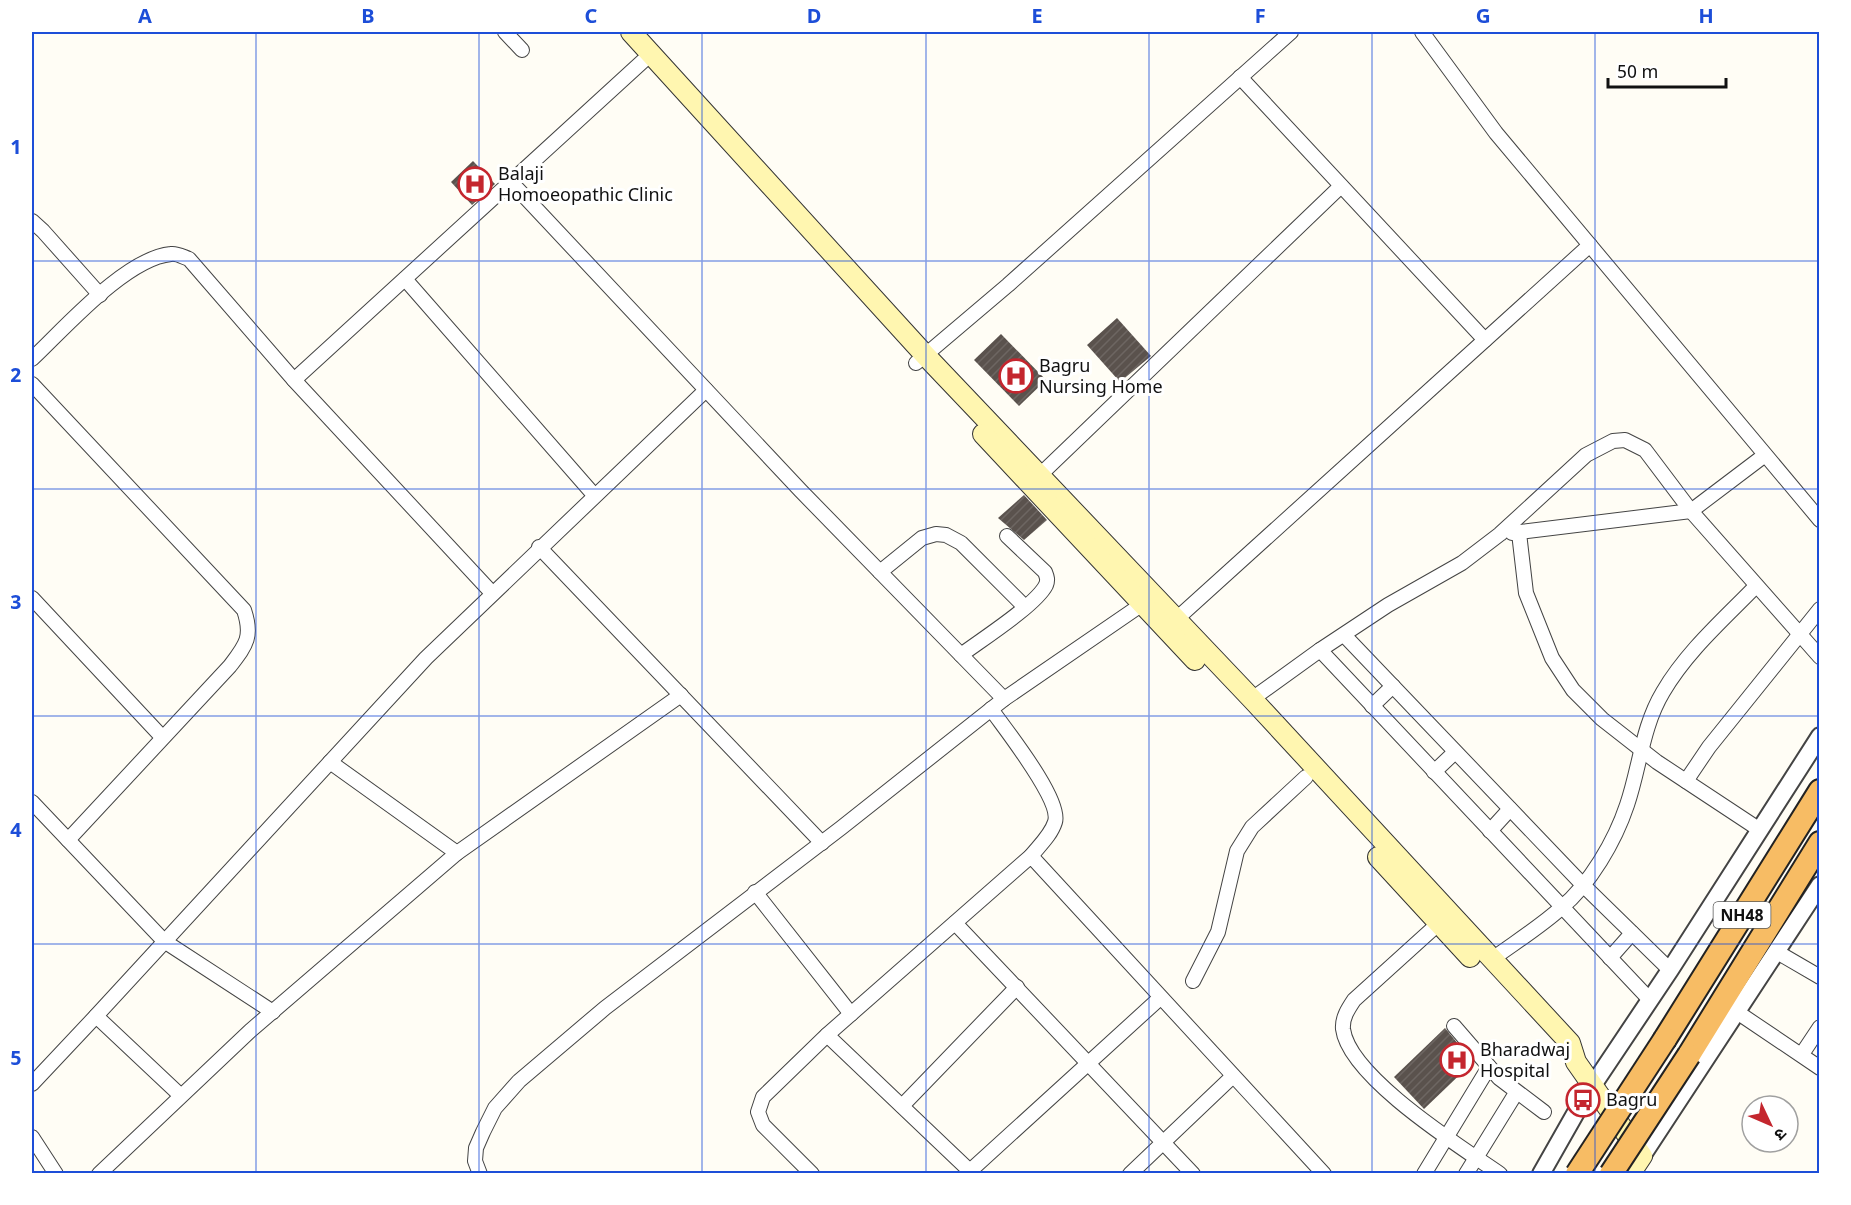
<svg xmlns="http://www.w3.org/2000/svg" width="1851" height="1205" font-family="Georgia,'Noto Sans Devanagari',serif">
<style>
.building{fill:url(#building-hatch)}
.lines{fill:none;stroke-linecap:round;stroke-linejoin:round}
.minor-casing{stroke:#444;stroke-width:16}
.tertiary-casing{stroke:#444;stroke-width:20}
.secondary-casing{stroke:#333;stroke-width:22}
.trunk-casing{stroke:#222;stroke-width:26}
.minor{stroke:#fff;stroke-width:14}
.tertiary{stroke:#fff;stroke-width:16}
.secondary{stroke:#fff6b0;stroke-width:20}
.trunk{stroke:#f7bc64;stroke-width:22}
.trunk-bridge-casing{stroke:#222;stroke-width:26;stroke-linecap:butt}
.trunk-bridge{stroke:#f7bc64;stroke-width:22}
.grid{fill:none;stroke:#1d4ed8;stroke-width:1.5;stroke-opacity:0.55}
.labels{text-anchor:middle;stroke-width:6;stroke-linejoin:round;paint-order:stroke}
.shield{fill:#fff;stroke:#585858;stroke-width:1.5}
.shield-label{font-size:16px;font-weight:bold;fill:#111}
.poi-label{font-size:18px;fill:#111;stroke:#fff;text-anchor:start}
.neatline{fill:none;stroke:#1d4ed8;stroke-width:2}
.grid-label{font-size:20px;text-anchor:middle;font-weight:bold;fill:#1d4ed8}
</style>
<defs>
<pattern id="building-hatch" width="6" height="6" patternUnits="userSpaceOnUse" patternTransform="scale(1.5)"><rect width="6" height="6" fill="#5a524d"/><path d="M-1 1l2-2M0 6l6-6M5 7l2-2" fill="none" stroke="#6d6662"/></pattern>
</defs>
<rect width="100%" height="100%" fill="#fffdf5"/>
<!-- building -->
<g class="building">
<polygon points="473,161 495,184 472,205 451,182"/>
<polygon points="1117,318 1151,356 1120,382 1087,345"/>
<polygon points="1001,334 1046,380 1019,406 974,360"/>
<polygon points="1024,495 1047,520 1024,540 998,518"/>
<polygon points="1445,1028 1473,1062 1424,1109 1394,1077"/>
</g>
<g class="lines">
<!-- minor casing -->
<g class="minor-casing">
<g id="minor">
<polyline points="505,32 522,50"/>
<polyline points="1422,32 1496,133 1820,520"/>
<polyline points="1240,77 1485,340"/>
<polyline points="511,182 801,491 1004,699"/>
<polyline points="32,221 43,231 100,295"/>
<polyline points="405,279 594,495"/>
<path d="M32,359c32,-30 94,-101 139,-105 6,-1 12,3 18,5l105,121"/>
<polyline points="916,363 1008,285 1291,32"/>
<path d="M32,384l212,226c9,27 2,35 -14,56l-162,174"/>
<polyline points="1040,475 1341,186"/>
<polyline points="1512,533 1691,511 1765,455"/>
<polyline points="1519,533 1526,593 1552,658 1573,690 1602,719 1657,762 1760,830"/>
<polyline points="539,547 822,843"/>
<polyline points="880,572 922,538 936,534 946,535 961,543 1025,607"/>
<polyline points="492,593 294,380 643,61"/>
<polyline points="32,598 162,737"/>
<polyline points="1171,624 1590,245"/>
<polyline points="1344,635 1583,885 1670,970"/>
<polyline points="1320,650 1650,1000"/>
<path d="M961,655c20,-15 75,-50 85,-70 2,-5 1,-8 -1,-13l-38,-36"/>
<polyline points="1252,699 1320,650 1388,605 1462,563 1500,534 1586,455 1613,441 1625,440 1645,450 1691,511 1820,657"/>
<polyline points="1372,706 1393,686"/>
<path d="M991,709c14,20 71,91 64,113 -4,13 -16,24 -24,34"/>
<polyline points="330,762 457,853"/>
<polyline points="1434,772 1455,752"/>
<polyline points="1686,781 1709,747 1820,609"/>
<polyline points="32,802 164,941 273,1012"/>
<polyline points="1490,831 1510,809"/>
<polyline points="755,892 851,1014"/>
<polyline points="955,923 1193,1174"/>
<path d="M1438,924l-84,76c-6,9 -12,18 -11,29 6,48 118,118 157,145"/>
<polyline points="1777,952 1820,977"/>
<polyline points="1610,958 1632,933"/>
<path d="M1491,960c23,-17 49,-33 70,-52 29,-24 54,-67 66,-103 13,-38 15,-78 36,-113 24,-41 61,-73 93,-106"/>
<polyline points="1193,981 1218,932 1237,851 1252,827 1306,777"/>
<polyline points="1737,1012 1820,1068"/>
<polyline points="1454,1026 1499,1078 1544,1112"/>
<polyline points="827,1035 973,1174"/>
<polyline points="1802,1054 1820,1027"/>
<polyline points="32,1084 96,1016"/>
<polyline points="180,1095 96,1016 426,658 706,390"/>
<polyline points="902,1106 1017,987"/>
<polyline points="32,1137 56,1174"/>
<polyline points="970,1171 1160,998"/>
<polyline points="99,1174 250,1031 457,853 681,695"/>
<polyline points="480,1174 475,1161 476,1148 483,1132 495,1108 519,1081 605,1008 841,828 1004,699 1141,605"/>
<polyline points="812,1174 763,1125 758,1112 763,1097 827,1035 1031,856 1324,1174"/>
<polyline points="1130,1174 1233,1076"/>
<polyline points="1424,1174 1489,1067"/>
<polyline points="1466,1174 1516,1093"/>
</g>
</g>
<!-- tertiary casing -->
<g class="tertiary-casing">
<g id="tertiary">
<polyline points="1642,1156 1820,885"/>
<polyline points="1541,1174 1583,1100 1670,970 1820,736"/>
</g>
</g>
<!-- secondary casing -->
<g class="secondary-casing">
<g id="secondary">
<polyline points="631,32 925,355 1252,699 1570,1043 1576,1062 1642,1156 1630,1174"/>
<polyline points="983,434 1195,660"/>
<polyline points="1378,857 1470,957"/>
</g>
</g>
<!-- trunk casing -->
<g class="trunk-casing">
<g id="trunk">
<polyline points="1665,1039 1820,791"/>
<polyline points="1689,1055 1820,843"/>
</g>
</g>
<!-- minor -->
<use href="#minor" class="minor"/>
<!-- tertiary -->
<use href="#tertiary" class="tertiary"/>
<!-- secondary -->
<use href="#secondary" class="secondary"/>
<!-- trunk -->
<use href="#trunk" class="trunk"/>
<!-- trunk-bridge casing -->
<g class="trunk-bridge-casing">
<g id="trunk-bridge">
<polyline points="1577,1174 1665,1039"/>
<polyline points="1611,1174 1689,1055"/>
</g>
</g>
<!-- trunk-bridge -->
<use href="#trunk-bridge" class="trunk-bridge"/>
</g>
<!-- grid -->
<path class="grid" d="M256,32v1142M479,32v1142M702,32v1142M926,32v1142M1149,32v1142M1372,32v1142M1595,32v1142M32,261h1788M32,489h1788M32,716h1788M32,944h1788"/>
<!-- icons -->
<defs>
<g id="hospital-ring" transform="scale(1.725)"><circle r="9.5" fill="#fff" stroke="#c4262e" stroke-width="1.5"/><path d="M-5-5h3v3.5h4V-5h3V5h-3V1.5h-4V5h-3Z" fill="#c4262e"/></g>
<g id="bus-ring" transform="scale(1.725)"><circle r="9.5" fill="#fff" stroke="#c4262e" stroke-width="1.5"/><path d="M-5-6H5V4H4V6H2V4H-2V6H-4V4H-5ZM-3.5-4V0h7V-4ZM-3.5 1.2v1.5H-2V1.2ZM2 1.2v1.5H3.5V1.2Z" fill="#c4262e"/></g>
</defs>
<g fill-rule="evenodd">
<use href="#hospital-ring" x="475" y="184"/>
<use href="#hospital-ring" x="1016" y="376"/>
<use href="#hospital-ring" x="1457" y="1060"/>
<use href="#bus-ring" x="1583" y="1100"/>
</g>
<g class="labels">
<!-- shield labels -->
<rect class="shield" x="1713.5" y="902" width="57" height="26" rx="4.5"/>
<g class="shield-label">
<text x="1742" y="921">NH48</text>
</g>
<!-- poi labels -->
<g class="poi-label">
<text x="498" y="180">Balaji<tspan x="498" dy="21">Homoeopathic Clinic</tspan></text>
<text x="1039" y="372">Bagru<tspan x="1039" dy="21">Nursing Home</tspan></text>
<text x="1480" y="1056">Bharadwaj<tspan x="1480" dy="21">Hospital</tspan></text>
<text x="1606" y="1106">Bagru</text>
</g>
</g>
<!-- border -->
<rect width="1851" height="1205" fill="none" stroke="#ffffff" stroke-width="66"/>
<!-- north arrow -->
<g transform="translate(1770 1124) rotate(134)"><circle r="28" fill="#ffffff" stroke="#a0a0a0" stroke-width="1.5"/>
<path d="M0-4.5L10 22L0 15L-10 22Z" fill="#c4262e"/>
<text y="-9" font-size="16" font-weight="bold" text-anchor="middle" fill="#111111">उ</text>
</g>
<!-- scale -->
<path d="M1608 78v9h118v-9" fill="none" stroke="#111111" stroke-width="3"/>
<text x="1617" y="78" font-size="18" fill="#111111" stroke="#ffffff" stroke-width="4.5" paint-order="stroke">50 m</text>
<rect x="33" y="33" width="1785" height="1139" class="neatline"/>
<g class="grid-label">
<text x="145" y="23">A</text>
<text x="368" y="23">B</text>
<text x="591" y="23">C</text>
<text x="814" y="23">D</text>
<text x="1037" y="23">E</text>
<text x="1260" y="23">F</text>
<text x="1483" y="23">G</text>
<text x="1706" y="23">H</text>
<text x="16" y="154">1</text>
<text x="16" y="382">2</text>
<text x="16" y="609">3</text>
<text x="16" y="837">4</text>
<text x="16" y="1065">5</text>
</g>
</svg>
